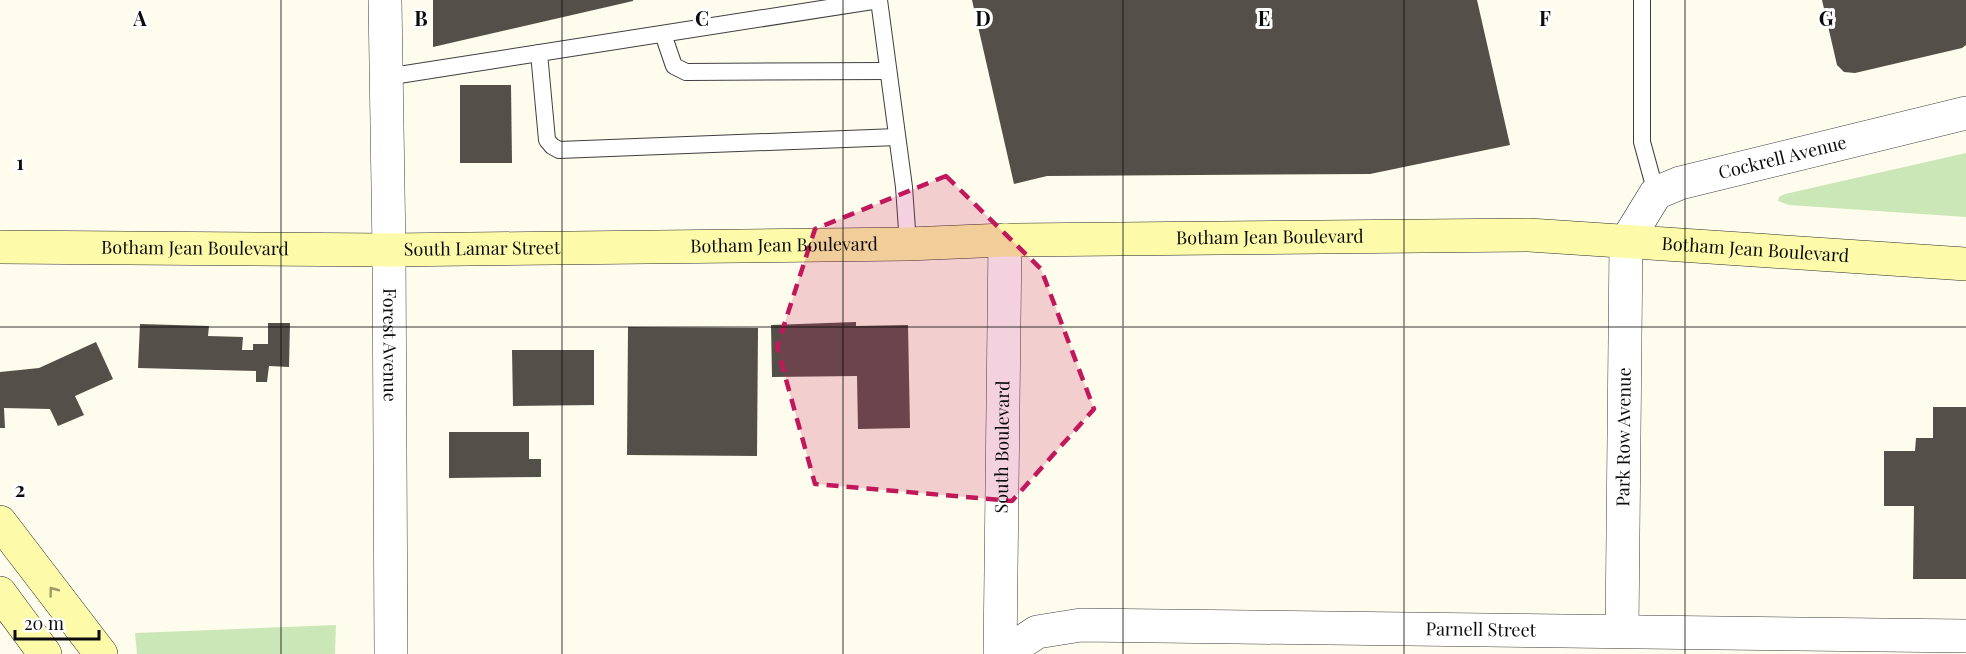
<svg xmlns="http://www.w3.org/2000/svg" width="1966" height="654" font-family="'Playfair Display',serif">
<style>
.green{fill:#cce7b7}
.building{fill:#554f49}
.lines{fill:none;stroke-linecap:round;stroke-linejoin:round}
.lane-casing{stroke:#3f3f3f;stroke-width:18}
.street-casing{stroke:#3f3f3f;stroke-width:34}
.secondary-casing{stroke:#2e2e2e;stroke-width:34}
.lane{stroke:#fff;stroke-width:16}
.street{stroke:#fff;stroke-width:33}
.secondary{stroke:#fdfba9;stroke-width:33}
.oneway{stroke:#9d9b6a}
.marked{fill:#c2185b;fill-opacity:0.2;stroke:#c2185b;stroke-width:4.5;stroke-dasharray:12 8;stroke-linejoin:round}
.grid{fill:none;stroke:#0c0c0c;stroke-width:1.5;stroke-opacity:0.55}
.labels{text-anchor:middle;stroke-width:6;stroke-linejoin:round;paint-order:stroke}
.street-label{font-size:18px;fill:#0c0c0c;stroke:#fff}
.grid-label{font-size:20px;text-anchor:middle;font-weight:bold;fill:#0c0c0c;stroke:#fff;stroke-width:6;stroke-linejoin:round;paint-order:stroke}
</style>
<rect width="100%" height="100%" fill="#fefcec"/>
<!-- green -->
<g class="green">
<polygon points="1966,153 1966,217 1789,205 1778,201 1779,197 1785,194"/>
<polygon points="336,625 335,654 137,654 135,633"/>
</g>
<!-- building -->
<g class="building">
<polygon points="433,0 633,0 633,1 433,47"/>
<polygon points="972,0 1477,0 1510,145 1370,174 1047,176 1014,184"/>
<polygon points="1822,0 1966,0 1966,45 1962,48 1855,73 1844,72 1837,65"/>
<polygon points="460,85 511,85 512,163 460,163"/>
<polygon points="856,322 856,326 908,325 910,428 858,429 857,376 772,377 771,325"/>
<polygon points="268,323 290,323 289,367 269,366 267,382 256,382 256,371 138,368 140,324 209,326 208,336 243,337 242,350 253,350 253,344 268,344"/>
<polygon points="628,327 758,328 757,456 627,455"/>
<polygon points="96,342 113,379 75,396 84,415 58,426 50,409 4,408 5,428 0,428 0,372 39,368"/>
<polygon points="512,350 594,350 594,405 513,406"/>
<polygon points="1933,407 1966,407 1966,579 1913,579 1914,506 1884,506 1884,451 1915,451 1916,438 1933,438"/>
<polygon points="449,432 529,432 529,459 541,459 541,477 449,478"/>
</g>
<g class="lines">
<!-- lane casing -->
<g class="lane-casing">
<g id="lane">
<polyline points="879,0 904,187 908,244"/>
<polyline points="1642,0 1642,142 1656,193"/>
<polyline points="663,34 674,66 686,72 888,71"/>
<polyline points="539,53 547,140 552,146 559,150 897,137"/>
<polyline points="386,77 879,0"/>
</g>
</g>
<!-- street casing -->
<g class="street-casing">
<g id="street">
<path id="s1" d="M385,0l4,250 2,404"/>
<path id="s2" d="M1622,631l4,-389 30,-49 24,-10 286,-70"/>
<path id="s3" d="M1000,654l5,-414"/>
<path id="s4" d="M1004,654l33,-22 44,-7 885,11"/>
</g>
</g>
<!-- secondary casing -->
<g class="secondary-casing">
<g id="secondary">
<path id="s5" d="M0,247l389,3 519,-6 97,-4 524,-5 437,29"/>
<polyline points="0,522 101,654"/>
<polyline points="0,593 45,654"/>
</g>
</g>
<!-- lane -->
<use href="#lane" class="lane"/>
<!-- street -->
<use href="#street" class="street"/>
<!-- secondary -->
<use href="#secondary" class="secondary"/>
</g>
<!-- one-way arrows -->
<defs><path id="oneway-chevron" d="M-2-3.5L2.5 0L-2 3.5" fill="none" stroke-width="1.6" stroke-linecap="round" stroke-linejoin="round" transform="scale(1.5)"/></defs>
<use class="oneway" href="#oneway-chevron" transform="translate(53 591) rotate(-127)"/>
<!-- marked area -->
<path class="marked" d="M946,176l95,93 53,140 -82,92 -197,-17 -38,-137 38,-118z"/>
<!-- grid -->
<path class="grid" d="M281,0v654M562,0v654M843,0v654M1123,0v654M1404,0v654M1685,0v654M0,327h1966"/>
<g class="labels">
<!-- street labels -->
<g class="street-label">
<text dy="6" stroke="none"><textPath href="#s2" startOffset="578">Cockrell Avenue</textPath></text>
<text dy="6" stroke="none"><textPath href="#s5" startOffset="1270">Botham Jean Boulevard</textPath></text>
<text dy="6" stroke="none"><textPath href="#s5" startOffset="784">Botham Jean Boulevard</textPath></text>
<text dy="6" stroke="none"><textPath href="#s5" startOffset="195">Botham Jean Boulevard</textPath></text>
<text dy="6" stroke="none"><textPath href="#s5" startOffset="482">South Lamar Street</textPath></text>
<text dy="6" stroke="none"><textPath href="#s5" startOffset="1756">Botham Jean Boulevard</textPath></text>
<text dy="6" stroke="none"><textPath href="#s1" startOffset="345">Forest Avenue</textPath></text>
<text dy="6" stroke="none"><textPath href="#s2" startOffset="194">Park Row Avenue</textPath></text>
<text dy="6" stroke="none"><textPath href="#s3" startOffset="207">South Boulevard</textPath></text>
<text dy="6" stroke="none"><textPath href="#s4" startOffset="484">Parnell Street</textPath></text>
</g>
</g>
<g class="grid-label">
<text x="140" y="26">A</text>
<text x="421" y="26">B</text>
<text x="702" y="26">C</text>
<text x="983" y="26">D</text>
<text x="1264" y="26">E</text>
<text x="1545" y="26">F</text>
<text x="1826" y="26">G</text>
<text x="20" y="170">1</text>
<text x="20" y="497">2</text>
</g>
<!-- scale -->
<path d="M15 630v9h84v-9" fill="none" stroke="#0c0c0c" stroke-width="3"/>
<text x="24" y="630" font-size="18" fill="#0c0c0c" stroke="#ffffff" stroke-width="4.5" paint-order="stroke">20 m</text>
</svg>
